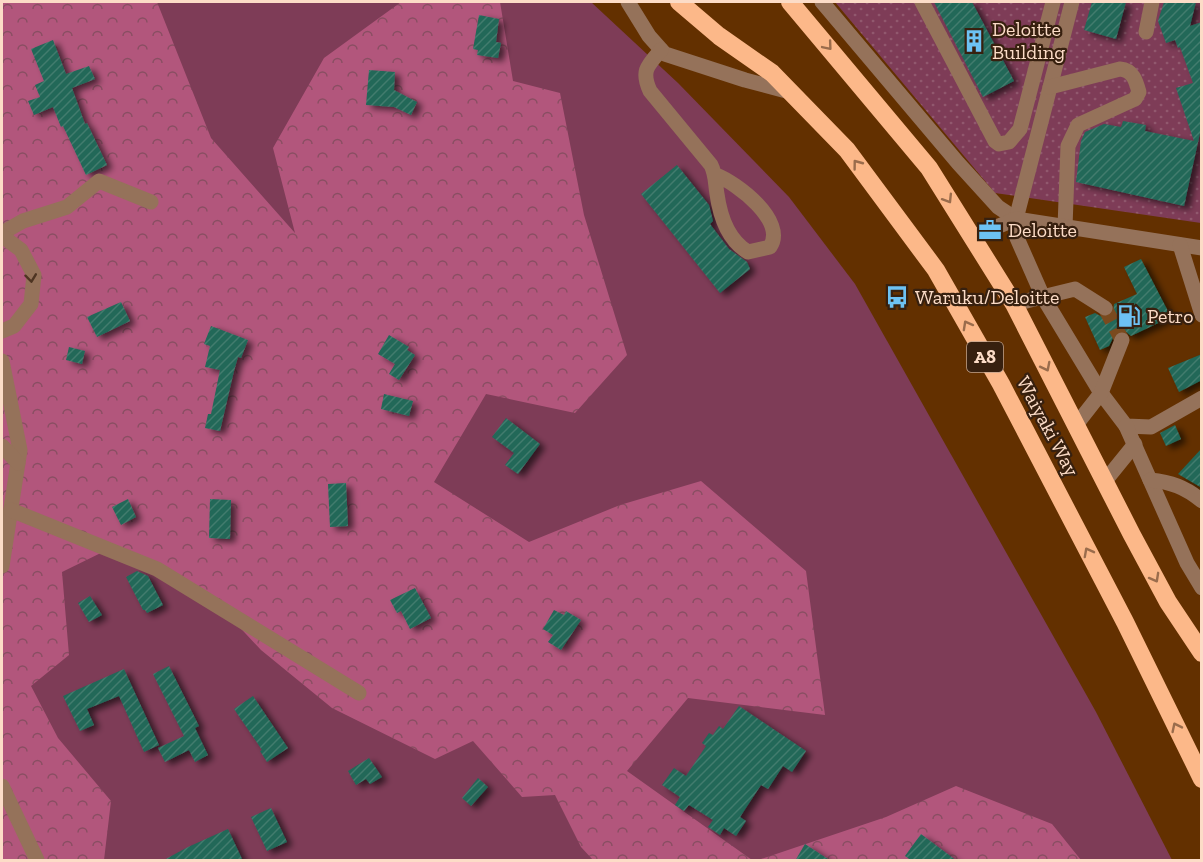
<svg xmlns="http://www.w3.org/2000/svg" width="1203" height="862" font-family="'Zilla Slab',serif">
<style>
.green{fill:#7e3c57}
.forest{fill:url(#forest-crowns)}
.garden{fill:url(#garden-dots)}
.building{fill:url(#building-hatch);filter:url(#shadow)}
.lines{fill:none;stroke-linecap:round;stroke-linejoin:round}
.minor-tunnel{stroke:#7a4a1e;stroke-width:15;stroke-dasharray:15 8;stroke-linecap:butt}
.minor{stroke:#95725a;stroke-width:15}
.highway{stroke:#fcb889;stroke-width:18}
.oneway{stroke:#9a6c4c}
.oneway2{stroke:#4e3422}
.labels{text-anchor:middle;stroke-width:4.5;stroke-linejoin:round;paint-order:stroke}
.shield{fill:#37200f;stroke:#c1a490;stroke-width:1.5}
.shield-label{font-size:18px;font-weight:bold;fill:#fcdcc7}
.poi-label{font-size:20px;fill:#fcdcc7;stroke:#37200f;text-anchor:start}
.street-label{font-size:20px;fill:#fcdcc7;stroke:#37200f}
</style>
<defs>
<pattern id="forest-crowns" width="20" height="18" patternUnits="userSpaceOnUse" patternTransform="scale(1.5)"><rect width="20" height="18" fill="#b2567c"/><path d="M2 6a3 3 0 1 1 6 0M12 15a3 3 0 1 1 6 0" fill="none" stroke="#894e62"/></pattern>
<pattern id="garden-dots" width="8" height="8" patternUnits="userSpaceOnUse" patternTransform="scale(1.5)"><rect width="8" height="8" fill="#7e3c57"/><path d="M2 2h.1M6 6h.1" fill="none" stroke="#91586e" stroke-width="1.8" stroke-linecap="round"/></pattern>
<pattern id="building-hatch" width="6" height="6" patternUnits="userSpaceOnUse" patternTransform="scale(1.5)"><rect width="6" height="6" fill="#216758"/><path d="M-1 1l2-2M0 6l6-6M5 7l2-2" fill="none" stroke="#427c6e"/></pattern>
<filter id="shadow"><feDropShadow dx="5.5" dy="3.5" stdDeviation="3" flood-color="#0009"/></filter>
</defs>
<rect width="100%" height="100%" fill="#633000"/>
<!-- green -->
<polygon class="green" points="2,2 591,2 678,83 789,197 855,284 1096,712 1172,860 2,860"/>
<!-- forest -->
<g class="forest">
<polygon points="2,2 157,2 211,138 295,233 273,148 324,58 401,2 500,2 513,81 560,93 584,215 627,355 575,413 486,394 434,482 529,542 620,505 701,481 806,571 825,715 688,698 627,771 752,860 593,860 581,847 555,795 522,797 473,741 435,759 332,708 261,650 217,603 115,546 62,572 69,655 31,686 58,738 111,801 104,860 2,860"/>
<polygon points="956,786 1052,824 1081,860 758,860 886,817"/>
</g>
<!-- garden -->
<polygon class="garden" points="835,2 1201,2 1201,223 995,193"/>
<!-- building -->
<g class="building">
<polygon points="934,2 972,2 1014,81 983,97"/>
<polygon points="1092,2 1126,2 1116,39 1084,30"/>
<polygon points="1164,2 1196,2 1190,26 1202,22 1202,124 1184,206 1076,182 1081,141 1085,132 1104,124 1121,127 1123,121 1146,125 1145,131 1194,141 1176,88 1193,83 1180,47 1178,48 1175,40 1166,43 1158,21"/>
<polygon points="479,15 499,19 496,42 501,43 498,58 477,55 478,50 473,49"/>
<polygon points="53,40 66,74 89,66 95,79 72,88 85,124 87,123 107,165 86,175 63,126 61,127 53,107 34,115 28,101 40,97 35,85 44,81 31,49"/>
<polygon points="369,70 395,72 394,90 417,102 411,115 394,107 366,105"/>
<polygon points="677,165 709,205 713,221 710,224 729,249 747,262 750,269 720,293 641,194"/>
<polygon points="1141,259 1171,317 1131,336 1125,331 1116,332 1109,346 1100,350 1085,317 1095,313 1104,318 1109,317 1113,313 1114,304 1137,294 1124,267"/>
<polygon points="121,302 130,321 97,337 87,317"/>
<polygon points="211,326 248,340 241,358 238,357 234,371 220,431 205,428 208,414 211,414 220,370 205,367 210,346 204,344"/>
<polygon points="389,335 409,347 407,350 415,355 399,380 389,374 395,364 378,354"/>
<polygon points="69,347 85,351 82,364 66,360"/>
<polygon points="1202,354 1202,380 1179,392 1168,368"/>
<polygon points="384,394 413,401 409,416 381,409"/>
<polygon points="506,418 540,444 518,474 505,465 514,453 492,437"/>
<polygon points="1175,425 1181,439 1166,446 1160,433"/>
<polygon points="1202,448 1202,488 1178,474"/>
<polygon points="346,483 348,526 330,527 328,484"/>
<polygon points="128,499 136,517 121,525 112,507"/>
<polygon points="210,499 231,500 230,539 209,538"/>
<polygon points="137,571 148,576 163,605 147,613 145,610 143,610 126,577"/>
<polygon points="415,588 431,618 410,629 401,611 397,613 390,600"/>
<polygon points="90,596 102,615 89,622 78,603"/>
<polygon points="554,610 564,615 566,611 581,620 561,650 548,642 553,635 543,629"/>
<polygon points="169,666 199,726 195,728 208,755 195,762 189,750 165,762 158,748 184,736 153,674"/>
<polygon points="124,669 159,745 144,752 119,696 87,709 94,725 80,731 63,696"/>
<polygon points="253,696 288,748 267,762 260,751 262,750 234,709"/>
<polygon points="739,706 806,751 792,772 783,766 768,789 761,785 740,817 746,821 736,836 724,828 720,835 708,827 713,820 689,805 684,811 675,805 680,797 662,785 674,768 686,776 706,746 702,743 709,733 713,735 719,726 723,729"/>
<polygon points="369,758 382,777 370,784 366,779 356,785 348,771"/>
<polygon points="478,778 488,787 471,806 462,798"/>
<polygon points="271,808 287,842 267,851 251,817"/>
<polygon points="228,829 243,861 162,861 188,847"/>
<polygon points="921,834 957,861 912,861 905,856"/>
<polygon points="805,844 831,861 795,861"/>
</g>
<g class="lines">
<!-- minor-tunnel -->
<polyline class="minor-tunnel" points="1105,308 1122,340"/>
<!-- minor -->
<g class="minor">
<polyline points="628,2 649,36 665,54 745,80 790,92"/>
<polyline points="822,2 958,163 998,207 1016,219"/>
<polyline points="922,2 995,141 999,144 1009,142 1020,129 1053,2"/>
<polyline points="1072,2 1016,219 1017,238 1043,297 1101,393 1126,426 1151,427 1202,398"/>
<polyline points="1146,32 1152,2"/>
<path d="M661,50c-14,16 -20,21 -11,41l61,74c5,10 4,18 6,29 3,22 11,46 31,58l22,-5c17,-26 -33,-64 -54,-72"/>
<path d="M1050,87l70,-18c13,1 16,12 19,23l-4,7 -57,26 -10,21 -3,81"/>
<polyline points="2,233 23,221 67,207 99,181 151,202"/>
<polyline points="2,236 21,250 34,275 31,304 14,326 2,331"/>
<polyline points="972,237 1016,219 1202,248"/>
<polyline points="1180,245 1202,315"/>
<polyline points="1014,304 1075,289 1105,308"/>
<polyline points="2,361 20,450 2,566"/>
<polyline points="1076,425 1101,393 1122,340"/>
<polyline points="1126,426 1187,563 1202,588"/>
<polyline points="2,446 18,463"/>
<path d="M1150,480c21,2 35,7 52,21"/>
<polyline points="1105,481 1135,444"/>
<polyline points="11,510 157,569 359,693"/>
<polyline points="2,786 37,860"/>
</g>
<!-- highway -->
<g class="highway">
<polyline points="679,2 719,36 772,73 847,150 936,270 1001,384 1125,622 1202,779"/>
<polyline points="790,2 929,168 1014,304 1132,535 1168,602 1202,653"/>
</g>
</g>
<!-- one-way arrows -->
<defs><path id="oneway-chevron" d="M-2-3.5L2.5 0L-2 3.5" fill="none" stroke-width="1.6" stroke-linecap="round" stroke-linejoin="round" transform="scale(1.5)"/></defs>
<g class="oneway">
<use href="#oneway-chevron" transform="translate(828 46) rotate(50)"/>
<use href="#oneway-chevron" transform="translate(857 164) rotate(-127)"/>
<use href="#oneway-chevron" transform="translate(948 199) rotate(58)"/>
<use href="#oneway-chevron" transform="translate(967 325) rotate(-119)"/>
<use href="#oneway-chevron" transform="translate(1046 367) rotate(63)"/>
<use href="#oneway-chevron" transform="translate(1088 552) rotate(-118)"/>
<use href="#oneway-chevron" transform="translate(1155 578) rotate(61)"/>
<use href="#oneway-chevron" transform="translate(1176 727) rotate(-116)"/>
</g>
<use class="oneway2" href="#oneway-chevron" transform="translate(31 278) rotate(83)"/>
<!-- icons -->
<defs>
<g id="building-bare" transform="scale(1.8)"><path d="M-4-6H4V6H1V3H-1V6H-4ZM-2.5-4.3h1.7v1.8h-1.7ZM.8-4.3h1.7v1.8H.8ZM-2.5-1h1.7V.8h-1.7ZM.8-1h1.7V.8H.8Z" fill="#6dc2f3" stroke="#37200f" stroke-width="2.5" paint-order="stroke"/></g>
<g id="office-bare" transform="scale(1.8)"><path d="M-6-3h4V-5.5h4V-3h4V5H-6ZM-1-4.5V-3h2v-1.5ZM-6 0V1H6V0Z" fill="#6dc2f3" stroke="#37200f" stroke-width="2.5" paint-order="stroke"/></g>
<g id="bus-bare" transform="scale(1.8)"><path d="M-5-6H5V4H4V6H2V4H-2V6H-4V4H-5ZM-3.5-4V0h7V-4ZM-3.5 1.2v1.5H-2V1.2ZM2 1.2v1.5H3.5V1.2Z" fill="#6dc2f3" stroke="#37200f" stroke-width="2.5" paint-order="stroke"/></g>
<g id="fuel-bare" transform="scale(1.8)"><path d="M-5.5-6h7V0h2V4h1.3V-2.5L3-4.5l.8-.8L6-3V5H2.5V1h-1V6h-7ZM-4.2-4.7v3.2H.2V-4.7Z" fill="#6dc2f3" stroke="#37200f" stroke-width="2.5" paint-order="stroke"/></g>
</defs>
<g fill-rule="evenodd">
<use href="#building-bare" x="974" y="41"/>
<use href="#office-bare" x="990" y="230"/>
<use href="#bus-bare" x="897" y="297"/>
<use href="#fuel-bare" x="1129" y="316"/>
</g>
<g class="labels">
<!-- shield labels -->
<rect class="shield" x="967" y="342" width="36" height="30" rx="4.5"/>
<g class="shield-label">
<text x="985" y="363">A8</text>
</g>
<!-- poi labels -->
<g class="poi-label">
<text x="992" y="36">Deloitte<tspan x="992" dy="23">Building</tspan></text>
<text x="1008" y="237">Deloitte</text>
<text x="915" y="304">Waruku/Deloitte</text>
<text x="1147" y="323">Petro</text>
</g>
<!-- street labels -->
<g class="street-label">
<text transform="translate(1048 426) rotate(62)" y="7">Waiyaki Way</text>
</g>
</g>
<!-- border -->
<rect width="1203" height="862" fill="none" stroke="#fcdcc7" stroke-width="6"/>
</svg>
